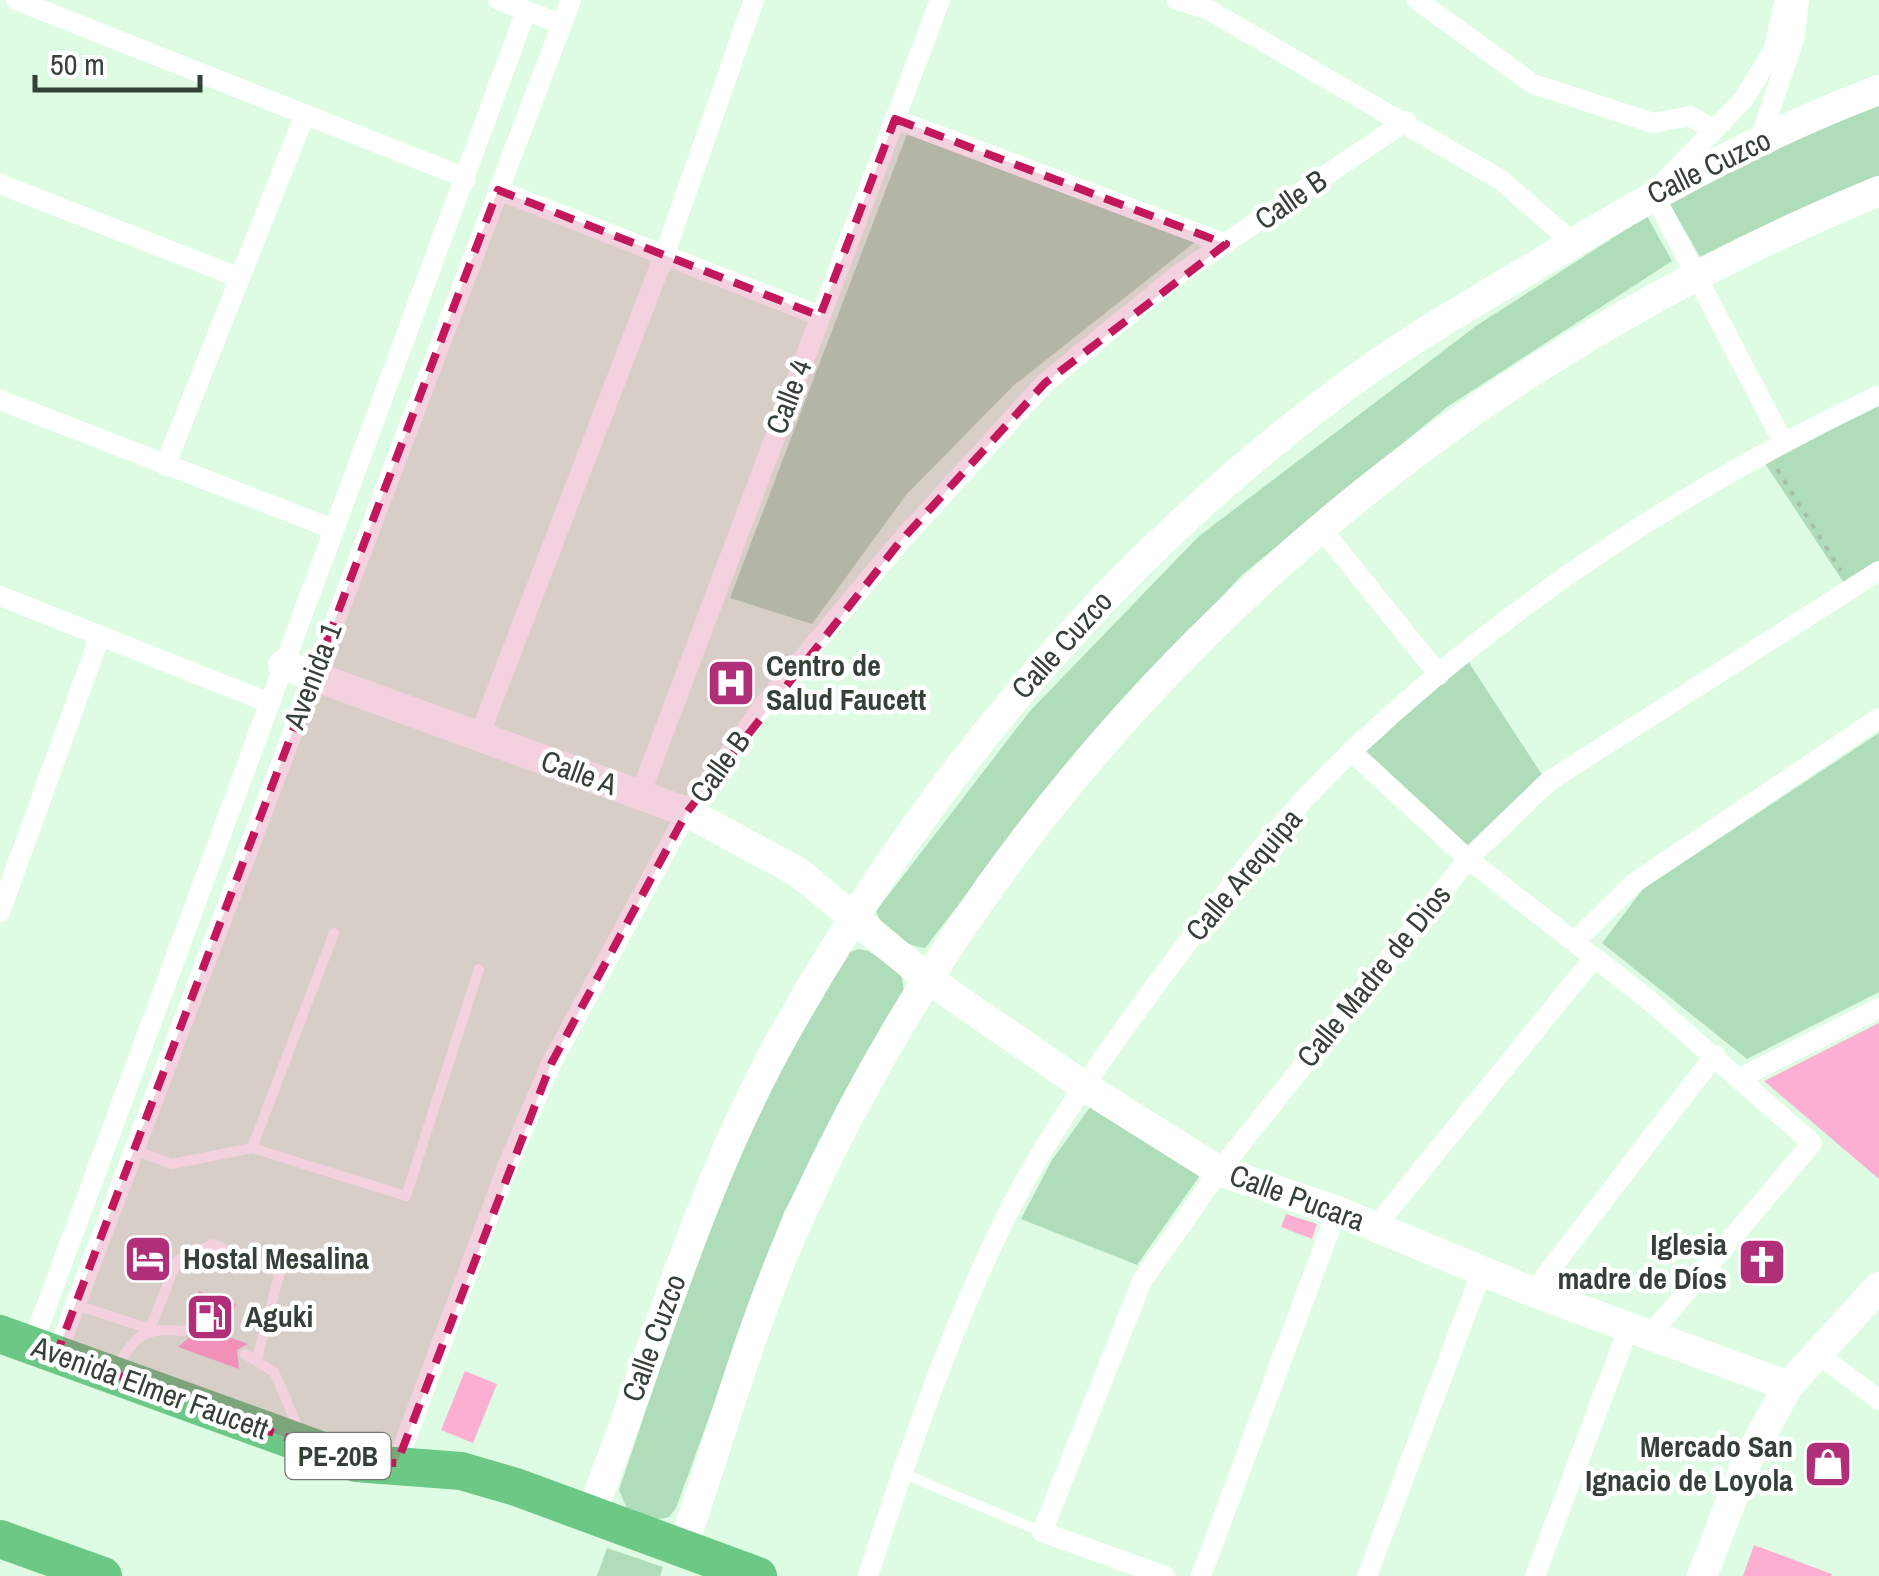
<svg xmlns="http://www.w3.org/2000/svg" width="1879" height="1576" font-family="'Archivo Narrow',sans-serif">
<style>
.green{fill:#b0ddb9}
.building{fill:#fdafd3}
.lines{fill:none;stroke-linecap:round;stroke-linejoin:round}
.path{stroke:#a6beab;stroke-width:4;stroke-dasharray:5 8;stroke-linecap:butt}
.lane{stroke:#fff;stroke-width:10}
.street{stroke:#fff;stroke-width:20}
.secondary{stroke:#fff;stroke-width:30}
.highway{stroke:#6bc985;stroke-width:38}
.marked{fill:#c2185b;fill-opacity:0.2;stroke:#c2185b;stroke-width:8;stroke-dasharray:20 12;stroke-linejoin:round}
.labels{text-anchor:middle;stroke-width:9;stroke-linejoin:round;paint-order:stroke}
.shield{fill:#fff;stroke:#727973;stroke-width:2.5}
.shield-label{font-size:28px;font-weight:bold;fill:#354037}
.street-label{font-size:30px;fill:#354037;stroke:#fff}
.poi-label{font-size:30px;font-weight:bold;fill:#354037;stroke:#fff;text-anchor:start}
</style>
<rect width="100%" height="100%" fill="#defce4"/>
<!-- green -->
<g class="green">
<polygon points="1879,103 1879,187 1703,262 1665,196"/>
<polygon points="907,134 1195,242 1013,386 906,495 812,624 730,598"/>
<path d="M1647,216l25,45 -225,146 -205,168 -166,178 -151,195c-24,-4 -40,-14 -49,-37l154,-200 169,-175 277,-210z"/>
<polygon points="1879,400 1879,563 1844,583 1760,456"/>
<polygon points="1464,655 1550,787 1478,864 1351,755"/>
<polygon points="1879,733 1879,992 1747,1059 1602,943 1643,889"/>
<polygon points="858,949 868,951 901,972 904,992 784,1212 676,1508 669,1517 657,1520 627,1509 619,1490 712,1215 779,1073 847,953"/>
<polygon points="1091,1106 1203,1171 1137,1265 1021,1219 1052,1160"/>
<polygon points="607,1548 663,1567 660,1576 597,1576"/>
</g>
<!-- building -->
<g class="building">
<polygon points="1879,1023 1879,1179 1764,1081"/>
<polygon points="1286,1214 1317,1224 1312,1239 1281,1227"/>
<polygon points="199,1291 236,1304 224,1335 248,1344 237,1350 239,1369 178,1347 192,1335 187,1323"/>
<polygon points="465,1371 497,1384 473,1443 441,1430"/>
<polygon points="1754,1545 1832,1574 1831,1576 1743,1576"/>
</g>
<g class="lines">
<!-- path -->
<polyline class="path" points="1777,469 1841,571"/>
<!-- lane -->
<g class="lane">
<polyline points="252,1148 406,1196 479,969"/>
<polyline points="134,1150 172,1164 252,1148 334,933"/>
<polyline points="76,1305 150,1329 177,1261 213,1244 280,1272 257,1358"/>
<polyline points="245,1354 274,1372 301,1434"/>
<path d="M115,1369c23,-35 26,-41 69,-38"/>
<polyline points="902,1473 1042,1532"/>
</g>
<!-- street -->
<g class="street">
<polyline points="16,0 466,178"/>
<polyline points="498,0 561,24"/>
<polyline points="1177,0 1209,10 1501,180 1573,243"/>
<polyline points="1417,0 1533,84 1653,123 1690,116 1714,130"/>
<polyline points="895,119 1226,244"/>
<polyline points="1759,142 1795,36 1799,0"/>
<polyline points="0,184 240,278"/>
<polyline points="498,190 820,316"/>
<polyline points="0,400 333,529"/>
<polyline points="1783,442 1653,193 1743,100 1774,49 1785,0"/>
<polyline points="165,466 305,114"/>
<polyline points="1320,527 1439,675"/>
<polyline points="0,596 270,703"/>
<polyline points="479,736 665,253 754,0"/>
<polyline points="1351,751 1468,859 1650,1001 1812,1143 1649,1336"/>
<polyline points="640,795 940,0"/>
<polyline points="0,912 100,636"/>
<polyline points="1575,941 1634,883 1879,718"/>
<polyline points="1740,1078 1879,1008"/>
<polyline points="1376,1226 1594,958"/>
<polyline points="1533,1292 1715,1055"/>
<polyline points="32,1345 526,11"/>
<polyline points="57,1353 571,0"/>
<polyline points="1818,1354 1879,1400"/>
<polyline points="397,1463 509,1162 551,1064 687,812 764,705 899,543 1045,383 1178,275 1406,121"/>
<path d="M868,1576c37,-114 80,-240 132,-347 42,-87 99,-167 156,-244 61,-82 122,-165 197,-235 155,-147 333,-263 526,-355"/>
<polyline points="1165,1576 1042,1532 1142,1281 1219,1171 1468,859 1549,781 1879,571"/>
<polyline points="1201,1576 1337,1211"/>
<polyline points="1367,1576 1482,1271"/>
<polyline points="1535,1576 1629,1327"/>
</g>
<!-- secondary -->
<g class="secondary">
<polyline points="283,665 687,812 798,872 928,979 1082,1085 1219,1171 1337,1211 1533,1292 1788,1386"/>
<path d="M591,1514c62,-159 107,-324 190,-474 142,-255 330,-481 565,-654 73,-54 152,-97 229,-144 97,-58 197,-112 304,-152"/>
<path d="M683,1546c39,-113 70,-228 120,-337 216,-469 600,-823 1076,-1018"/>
<polyline points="1702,1576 1746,1463 1788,1386 1879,1287"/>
</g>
<!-- highway -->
<g class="highway">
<polyline points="0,1334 356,1463 461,1471 516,1487 758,1576"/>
<polyline points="0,1539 103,1576"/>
</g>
</g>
<!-- marked area -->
<path class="marked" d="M895,119l331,125 -181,139 -146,160 -212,269 -136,252 -154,399h-41l-299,-110 441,-1163 322,126z"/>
<!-- icons -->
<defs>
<g id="hospital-square" transform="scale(2.5)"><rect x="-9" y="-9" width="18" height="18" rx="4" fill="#b12e78" stroke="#fff"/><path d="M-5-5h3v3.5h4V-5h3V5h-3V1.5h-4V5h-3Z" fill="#fff"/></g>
<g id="hotel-square" transform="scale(2.5)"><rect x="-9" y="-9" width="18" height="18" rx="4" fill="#b12e78" stroke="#fff"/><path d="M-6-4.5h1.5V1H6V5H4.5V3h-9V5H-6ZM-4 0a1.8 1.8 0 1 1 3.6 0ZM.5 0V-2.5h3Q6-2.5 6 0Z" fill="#fff"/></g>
<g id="church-square" transform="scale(2.5)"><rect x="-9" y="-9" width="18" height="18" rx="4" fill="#b12e78" stroke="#fff"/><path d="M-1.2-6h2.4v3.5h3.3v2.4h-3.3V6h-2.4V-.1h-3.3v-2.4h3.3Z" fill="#fff"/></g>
<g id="fuel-square" transform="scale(2.5)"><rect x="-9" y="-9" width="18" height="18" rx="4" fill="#b12e78" stroke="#fff"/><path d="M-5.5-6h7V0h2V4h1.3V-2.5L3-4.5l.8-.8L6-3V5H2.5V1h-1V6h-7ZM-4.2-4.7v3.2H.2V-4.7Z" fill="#fff"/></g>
<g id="shop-square" transform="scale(2.5)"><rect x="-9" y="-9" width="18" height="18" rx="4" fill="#b12e78" stroke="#fff"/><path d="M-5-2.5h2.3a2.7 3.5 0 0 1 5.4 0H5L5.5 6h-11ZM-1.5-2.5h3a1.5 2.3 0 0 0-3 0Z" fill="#fff"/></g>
</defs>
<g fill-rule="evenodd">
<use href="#hospital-square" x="731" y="683"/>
<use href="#hotel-square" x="148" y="1259"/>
<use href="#church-square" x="1762" y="1262"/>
<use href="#fuel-square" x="210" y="1317"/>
<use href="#shop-square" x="1828" y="1464"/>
</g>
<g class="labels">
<!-- shield labels -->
<rect class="shield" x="285.5" y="1433" width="105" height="46" rx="8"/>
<g class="shield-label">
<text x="338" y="1466">PE-20B</text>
</g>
<!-- street labels -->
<g class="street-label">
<text transform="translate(1709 167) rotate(-26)" y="10">Calle Cuzco</text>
<text transform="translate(1291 200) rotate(-35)" y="10">Calle B</text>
<text transform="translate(789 397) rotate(-69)" y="10">Calle 4</text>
<text transform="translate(1062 645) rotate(-48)" y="10">Calle Cuzco</text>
<text transform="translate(313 676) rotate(-69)" y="10">Avenida 1</text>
<text transform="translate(720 767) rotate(-54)" y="10">Calle B</text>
<text transform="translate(579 773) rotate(20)" y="10">Calle A</text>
<text transform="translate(1244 875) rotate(-50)" y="10">Calle Arequipa</text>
<text transform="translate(1374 976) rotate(-51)" y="10">Calle Madre de Dios</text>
<text transform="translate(1297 1198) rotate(20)" y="10">Calle Pucara</text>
<text transform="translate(654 1338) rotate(-70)" y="10">Calle Cuzco</text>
<text transform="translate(150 1388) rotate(20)" y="10">Avenida Elmer Faucett</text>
</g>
<!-- poi labels -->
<g class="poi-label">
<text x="766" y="676">Centro de<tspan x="766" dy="34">Salud Faucett</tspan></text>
<text x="1727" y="1255" text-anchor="end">Iglesia<tspan x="1727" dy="34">madre de Díos</tspan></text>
<text x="183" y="1269">Hostal Mesalina</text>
<text x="245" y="1327">Aguki</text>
<text x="1793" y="1457" text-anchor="end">Mercado San<tspan x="1793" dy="34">Ignacio de Loyola</tspan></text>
</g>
</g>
<!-- scale -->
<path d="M35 75v15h165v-15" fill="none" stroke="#354037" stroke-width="5"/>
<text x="50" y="75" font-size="30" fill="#354037" stroke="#ffffff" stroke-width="8" paint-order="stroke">50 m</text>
</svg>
